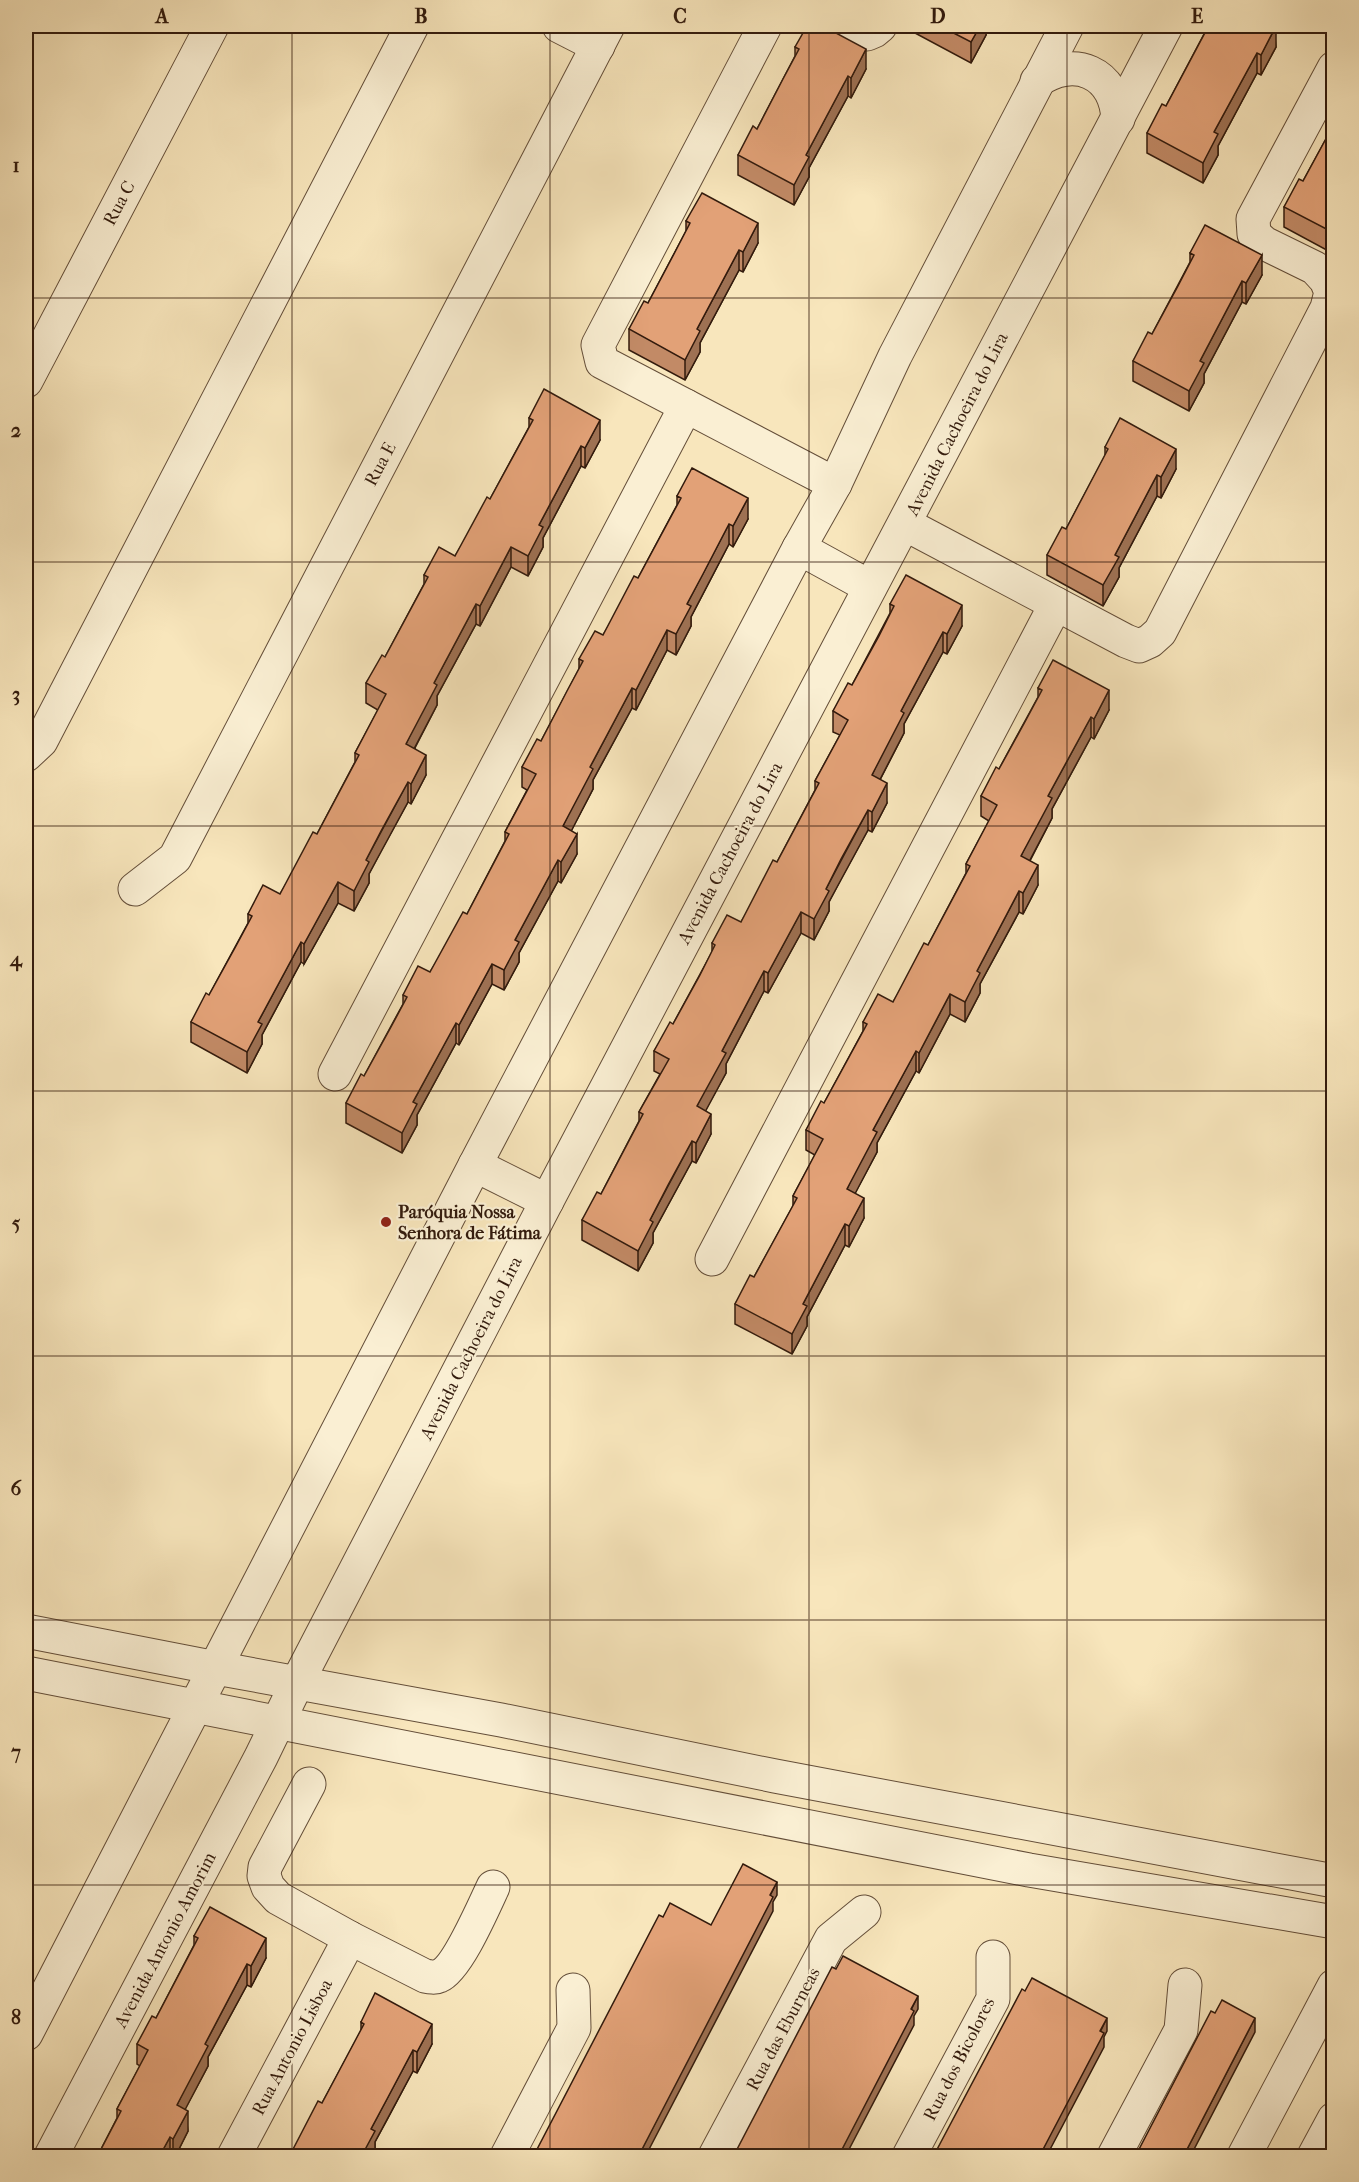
<svg xmlns="http://www.w3.org/2000/svg" width="1359" height="2182" font-family="'IM FELL French Canon',serif">
<style>
.lines{fill:none;stroke-linecap:round;stroke-linejoin:round}
.minor-casing{stroke:#644e39;stroke-width:35}
.minor{stroke:#faefd3;stroke-width:33}
.wall{fill:#c28a66;stroke:#331b0d;stroke-width:1.5}
.shaded-wall{fill:#9e7153;stroke:#331b0d;stroke-width:1.5}
.building{fill:#e2a177;stroke:#331b0d;stroke-width:1.5}
.grid{fill:none;stroke:#331b0d;stroke-width:1.5;stroke-opacity:0.55}
.poi-dot{fill:#8f2418;stroke:#faefd3;stroke-width:2}
.labels{text-anchor:middle;stroke-width:4.5;stroke-linejoin:round;paint-order:stroke}
.street-label{font-size:18px;fill:#331b0d;stroke:#faefd3}
.poi-label{font-size:18px;font-weight:bold;fill:#331b0d;stroke:#faefd3;text-anchor:start}
.neatline{fill:none;stroke:#331b0d;stroke-width:2}
.grid-label{font-size:20px;text-anchor:middle;font-weight:bold;fill:#331b0d}
</style>
<rect width="100%" height="100%" fill="#f8e6bc"/>
<filter id="stains"><feTurbulence type="fractalNoise" baseFrequency=".00333" numOctaves="4"/><feColorMatrix values="0 0 0 0 .2 0 0 0 0 .09 0 0 0 0 .02 0 0 0 .5 -.17"/></filter>
<radialGradient id="worn" r=".72"><stop offset=".6" stop-color="#630" stop-opacity="0"/><stop offset="1" stop-color="#630" stop-opacity=".3"/></radialGradient>
<g class="lines">
<!-- minor casing -->
<g class="minor-casing">
<g id="minor">
<polyline points="559,26 598,46"/>
<polyline points="765,26 598,345 602,362 835,484"/>
<polyline points="849,26 867,34 874,31 880,26"/>
<path d="M1037,81c37,-26 78,-9 81,38"/>
<polyline points="26,381 212,26"/>
<polyline points="905,524 1126,641 1139,646 1150,641 1160,632 1327,308 1331,292 1326,280 1315,268 1264,243 1254,234 1253,219 1334,68"/>
<polyline points="799,548 870,587"/>
<polyline points="26,755 41,741 412,26"/>
<polyline points="135,889 175,858 608,26"/>
<polyline points="335,1074 686,406"/>
<polyline points="475,1165 547,1201"/>
<polyline points="712,1259 1056,604"/>
<polyline points="26,1631 216,1668 501,1720 775,1776 1334,1881"/>
<polyline points="26,1673 1029,1870 1334,1922"/>
<path d="M309,1784l-44,83 -1,9 4,11 10,11 72,40 75,38c5,1 10,2 14,0 18,-7 45,-70 54,-89"/>
<polyline points="26,2034 475,1165 799,548 835,484 895,356 1067,26"/>
<polyline points="51,2156 261,1757 297,1683 547,1201 1166,26"/>
<polyline points="234,2156 350,1938"/>
<polyline points="507,2156 574,2028 573,1990"/>
<polyline points="715,2156 831,1939 864,1912"/>
<polyline points="909,2156 993,1999 993,1957"/>
<polyline points="1114,2156 1181,2030 1185,1985"/>
<polyline points="1244,2156 1334,1986"/>
<polyline points="1314,2156 1334,2119"/>
</g>
</g>
<!-- minor -->
<use href="#minor" class="minor"/>
</g>
<!-- wall -->
<g class="wall">
<polygon points="915,26 986,26 986,35 971,63 915,33"/>
<polygon points="1204,26 1274,26 1276,47 1261,75 1257,73 1218,146 1218,155 1203,183 1147,153 1147,133 1166,106 1204,34"/>
<polygon points="795,47 866,69 851,98 848,96 809,168 809,177 794,205 738,175 738,155 757,129 795,56"/>
<polygon points="1334,124 1334,254 1284,227 1284,207 1303,181"/>
<polygon points="686,221 758,243 743,272 739,270 700,343 700,352 685,380 629,350 629,329 648,303 686,231"/>
<polygon points="1190,253 1262,275 1246,304 1242,302 1204,374 1204,383 1189,411 1133,381 1133,361 1152,334 1190,262"/>
<polygon points="529,418 600,440 585,468 581,466 543,538 543,547 528,576 511,567 480,626 476,624 437,696 437,705 415,748 426,775 411,804 408,802 381,851 369,874 369,883 354,911 338,903 304,964 301,962 262,1035 262,1044 247,1073 191,1042 191,1022 209,995 248,923 248,914 280,894 317,834 355,762 355,753 378,710 366,703 366,683 385,657 424,584 424,575 455,556 490,499 529,427"/>
<polygon points="1105,447 1176,469 1161,498 1157,496 1119,568 1119,577 1103,606 1047,575 1047,555 1066,529 1105,456"/>
<polygon points="677,496 748,519 733,547 729,544 703,594 691,617 691,626 676,655 667,650 636,710 632,708 593,780 593,789 571,831 577,854 561,883 558,881 519,953 519,962 504,990 492,984 459,1045 456,1043 417,1115 417,1125 402,1153 346,1123 346,1103 364,1076 403,1004 403,995 430,972 467,914 505,841 505,832 527,790 522,787 522,767 541,741 579,669 579,659 603,635 638,578 677,505"/>
<polygon points="890,604 962,626 947,654 943,652 904,724 904,733 880,780 887,803 872,832 868,830 841,879 829,902 829,911 814,940 801,933 768,993 764,991 726,1064 726,1073 705,1111 711,1134 696,1163 692,1161 668,1205 653,1233 653,1243 638,1271 582,1240 582,1220 601,1194 639,1121 639,1112 660,1074 654,1071 654,1051 673,1024 712,952 712,943 741,922 777,862 815,790 815,781 840,735 833,732 833,711 852,685 890,613"/>
<polygon points="1038,688 1109,710 1094,739 1091,737 1052,809 1052,818 1030,861 1038,885 1023,914 1019,912 980,984 980,993 965,1022 950,1014 919,1073 916,1071 877,1143 877,1152 855,1193 864,1218 849,1247 845,1245 807,1317 807,1326 792,1354 735,1324 735,1304 754,1277 793,1206 793,1196 815,1155 806,1150 806,1130 824,1103 863,1031 863,1022 893,1002 928,945 966,873 966,864 989,821 981,816 981,796 999,769 1038,697"/>
<polygon points="194,1936 266,1958 251,1987 247,1985 208,2057 208,2066 185,2109 188,2131 175,2157 97,2157 117,2118 117,2109 140,2066 137,2064 137,2044 156,2018 194,1945"/>
<polygon points="361,2022 432,2044 417,2073 413,2071 387,2120 375,2142 375,2152 372,2157 289,2157 322,2103 361,2031"/>
</g>
<!-- shaded-wall -->
<g class="shaded-wall">
<polygon points="980,26 986,26 986,35 971,63 971,42"/>
<polygon points="1276,26 1276,47 1261,75 1261,55"/>
<polygon points="866,49 866,69 851,98 851,78"/>
<polygon points="1257,53 1257,73 1218,146 1218,155 1203,183 1203,163 1214,132"/>
<polygon points="848,76 848,96 809,168 809,177 794,205 794,185 806,155"/>
<polygon points="758,223 758,243 743,272 743,252"/>
<polygon points="739,250 739,270 700,343 700,352 685,380 685,360 697,329"/>
<polygon points="1262,255 1262,275 1246,304 1246,283"/>
<polygon points="1242,281 1242,302 1204,374 1204,383 1189,411 1189,391 1200,361"/>
<polygon points="600,420 600,440 585,468 585,448"/>
<polygon points="581,446 581,466 543,538 543,547 528,576 528,556 539,525"/>
<polygon points="1176,449 1176,469 1161,498 1161,477"/>
<polygon points="1157,475 1157,496 1119,568 1119,577 1103,606 1103,585 1115,555"/>
<polygon points="748,498 748,519 733,547 733,526"/>
<polygon points="729,524 729,544 691,617 691,626 676,655 676,634 687,604"/>
<polygon points="511,547 511,567 480,626 480,606"/>
<polygon points="476,604 476,624 437,696 437,705 406,764 406,744 434,683"/>
<polygon points="962,605 962,626 947,654 947,634"/>
<polygon points="667,630 667,650 636,710 636,690"/>
<polygon points="943,632 943,652 904,724 904,733 872,795 872,775 901,711"/>
<polygon points="632,688 632,708 593,780 593,789 563,847 563,826 590,767"/>
<polygon points="1109,690 1109,710 1094,739 1094,719"/>
<polygon points="1091,717 1091,737 1052,809 1052,818 1021,877 1021,856 1048,796"/>
<polygon points="426,755 426,775 411,804 411,784"/>
<polygon points="408,782 408,802 369,874 369,883 354,911 354,891 366,860"/>
<polygon points="887,783 887,803 872,832 872,812"/>
<polygon points="868,810 868,830 829,902 829,911 814,940 814,919 826,889"/>
<polygon points="577,834 577,854 561,883 561,862"/>
<polygon points="558,860 558,881 519,953 519,962 504,990 504,970 515,940"/>
<polygon points="1038,865 1038,885 1023,914 1023,893"/>
<polygon points="338,882 338,903 304,964 304,944"/>
<polygon points="1019,891 1019,912 980,984 980,993 965,1022 965,1002 977,971"/>
<polygon points="801,912 801,933 768,993 768,973"/>
<polygon points="301,942 301,962 262,1035 262,1044 247,1073 247,1052 258,1022"/>
<polygon points="492,964 492,984 459,1045 459,1025"/>
<polygon points="764,971 764,991 726,1064 726,1073 697,1127 697,1106 722,1051"/>
<polygon points="950,994 950,1014 919,1073 919,1053"/>
<polygon points="456,1023 456,1043 417,1115 417,1125 402,1153 402,1133 413,1102"/>
<polygon points="916,1051 916,1071 877,1143 877,1152 847,1209 847,1189 873,1130"/>
<polygon points="711,1114 711,1134 696,1163 696,1143"/>
<polygon points="692,1141 692,1161 653,1233 653,1243 638,1271 638,1251 650,1220"/>
<polygon points="864,1198 864,1218 849,1247 849,1226"/>
<polygon points="845,1224 845,1245 807,1317 807,1326 792,1354 792,1334 803,1304"/>
<polygon points="777,1882 777,1895 773,1902 773,1911 645,2157 638,2157"/>
<polygon points="266,1938 266,1958 251,1987 251,1966"/>
<polygon points="247,1964 247,1985 208,2057 208,2066 177,2125 177,2105 205,2044"/>
<polygon points="918,1996 918,2009 914,2016 914,2025 845,2157 838,2157"/>
<polygon points="1107,2018 1107,2031 1104,2037 1104,2047 1046,2157 1039,2157"/>
<polygon points="1255,2018 1255,2032 1190,2157 1183,2157"/>
<polygon points="432,2024 432,2044 417,2073 417,2052"/>
<polygon points="413,2050 413,2071 375,2142 375,2152 372,2157 361,2157 371,2129"/>
<polygon points="188,2111 188,2131 175,2157 173,2157 173,2139"/>
<polygon points="170,2137 170,2157 159,2157"/>
</g>
<!-- building -->
<g class="building">
<polygon points="807,26 823,26 866,49 851,78 848,76 806,155 809,157 794,185 738,155 753,126 757,129 783,79 799,49 795,47"/>
<polygon points="940,26 980,26 971,42"/>
<polygon points="1206,26 1276,26 1261,55 1257,53 1214,132 1218,134 1203,163 1147,133 1162,104 1166,106 1208,27"/>
<polygon points="1334,124 1334,233 1284,207 1299,179 1303,181"/>
<polygon points="702,193 758,223 743,252 739,250 697,329 700,331 685,360 629,329 644,301 648,303 674,254 690,223 686,221"/>
<polygon points="1205,225 1262,255 1246,283 1242,281 1200,361 1204,363 1189,391 1133,361 1148,332 1152,334 1178,286 1194,255 1190,253"/>
<polygon points="544,389 600,420 585,448 581,446 539,525 543,527 528,556 511,547 480,606 476,604 434,683 437,685 406,744 426,755 411,784 408,782 381,831 366,860 369,862 354,891 338,882 304,944 301,942 258,1022 262,1024 247,1052 191,1022 206,993 209,995 236,946 252,916 248,914 263,885 280,894 313,832 317,834 359,755 355,753 386,694 366,683 382,655 385,657 428,577 424,575 439,547 455,556 487,497 490,499 533,420 529,418"/>
<polygon points="1120,418 1176,449 1161,477 1157,475 1115,555 1119,557 1103,585 1047,555 1062,527 1066,529 1108,449 1105,447"/>
<polygon points="692,468 748,498 733,526 729,524 703,574 687,604 691,606 676,634 667,630 636,690 632,688 590,767 593,769 563,826 577,834 561,862 558,860 515,940 519,942 504,970 492,964 459,1025 456,1023 413,1102 417,1104 402,1133 346,1103 361,1074 364,1076 391,1027 407,997 403,995 418,966 430,972 463,912 467,914 509,834 505,832 536,774 522,767 537,739 541,741 567,691 583,661 579,659 595,631 603,635 634,576 638,578 681,498 677,496"/>
<polygon points="906,575 962,605 947,634 943,632 901,711 904,713 872,775 887,783 872,812 868,810 841,859 826,889 829,891 814,919 801,912 768,973 764,971 722,1051 726,1053 697,1106 711,1114 696,1143 692,1141 668,1185 650,1220 653,1222 638,1251 582,1220 597,1192 601,1194 643,1114 639,1112 669,1059 654,1051 670,1022 673,1024 700,975 715,945 712,943 727,915 741,922 773,860 777,862 819,783 815,781 848,720 833,711 848,683 852,685 879,636 894,606 890,604"/>
<polygon points="1053,660 1109,690 1094,719 1091,717 1048,796 1052,798 1021,856 1038,865 1023,893 1019,891 977,971 980,973 965,1002 950,994 919,1053 916,1051 873,1130 877,1132 847,1189 864,1198 849,1226 845,1224 803,1304 807,1306 792,1334 735,1304 750,1275 754,1277 797,1198 793,1196 823,1139 806,1130 821,1101 824,1103 867,1024 863,1022 878,994 893,1002 924,943 928,945 970,866 966,864 997,805 981,796 996,767 999,769 1026,720 1042,690 1038,688"/>
<polygon points="743,1864 777,1882 770,1895 773,1897 638,2157 533,2157 659,1915 663,1917 670,1903 711,1925"/>
<polygon points="210,1907 266,1938 251,1966 247,1964 205,2044 208,2046 177,2105 188,2111 173,2139 170,2137 159,2157 97,2157 121,2111 117,2109 148,2050 137,2044 152,2016 156,2018 198,1938 194,1936"/>
<polygon points="843,1956 918,1996 911,2009 914,2011 838,2157 733,2157 832,1967 836,1969"/>
<polygon points="1032,1978 1107,2018 1100,2031 1104,2033 1039,2157 933,2157 1022,1989 1025,1991"/>
<polygon points="375,1993 432,2024 417,2052 413,2050 387,2099 371,2129 375,2131 361,2157 353,2157 347,2153 346,2157 289,2157 318,2101 322,2103 364,2024 361,2022"/>
<polygon points="1222,2000 1255,2018 1183,2157 1135,2157 1211,2011 1215,2013"/>
</g>
<!-- grid -->
<path class="grid" d="M292,26v2130M550,26v2130M809,26v2130M1067,26v2130M26,298h1308M26,562h1308M26,826h1308M26,1091h1308M26,1356h1308M26,1620h1308M26,1885h1308"/>
<!-- markers -->
<circle class="poi-dot" cx="386" cy="1222" r="6"/>
<g class="labels">
<!-- street labels -->
<g class="street-label">
<text transform="translate(119 203) rotate(-62)" y="6">Rua C</text>
<text transform="translate(957 424) rotate(-63)" y="6">Avenida Cachoeira do Lira</text>
<text transform="translate(380 464) rotate(-62)" y="6">Rua E</text>
<text transform="translate(730 853) rotate(-62)" y="6">Avenida Cachoeira do Lira</text>
<text transform="translate(471 1348) rotate(-63)" y="6">Avenida Cachoeira do Lira</text>
<text transform="translate(165 1940) rotate(-62)" y="6">Avenida Antonio Amorim</text>
<text transform="translate(783 2029) rotate(-62)" y="6">Rua das Eburneas</text>
<text transform="translate(292 2047) rotate(-62)" y="6">Rua Antonio Lisboa</text>
<text transform="translate(959 2059) rotate(-63)" y="6">Rua dos Bicolores</text>
</g>
<!-- poi labels -->
<g class="poi-label">
<text x="398" y="1218">Paróquia Nossa<tspan x="398" dy="21">Senhora de Fátima</tspan></text>
</g>
</g>
<!-- margin -->
<rect width="1359" height="2182" fill="none" stroke="#f8e6bc" stroke-width="66"/>
<rect x="33" y="33" width="1293" height="2116" class="neatline"/>
<g class="grid-label">
<text x="162" y="23">A</text>
<text x="421" y="23">B</text>
<text x="680" y="23">C</text>
<text x="938" y="23">D</text>
<text x="1197" y="23">E</text>
<text x="16" y="172">1</text>
<text x="16" y="437">2</text>
<text x="16" y="701">3</text>
<text x="16" y="966">4</text>
<text x="16" y="1230">5</text>
<text x="16" y="1495">6</text>
<text x="16" y="1759">7</text>
<text x="16" y="2024">8</text>
</g>
<rect width="100%" height="100%" filter="url(#stains)"/>
<rect width="100%" height="100%" fill="url(#worn)"/>
</svg>
